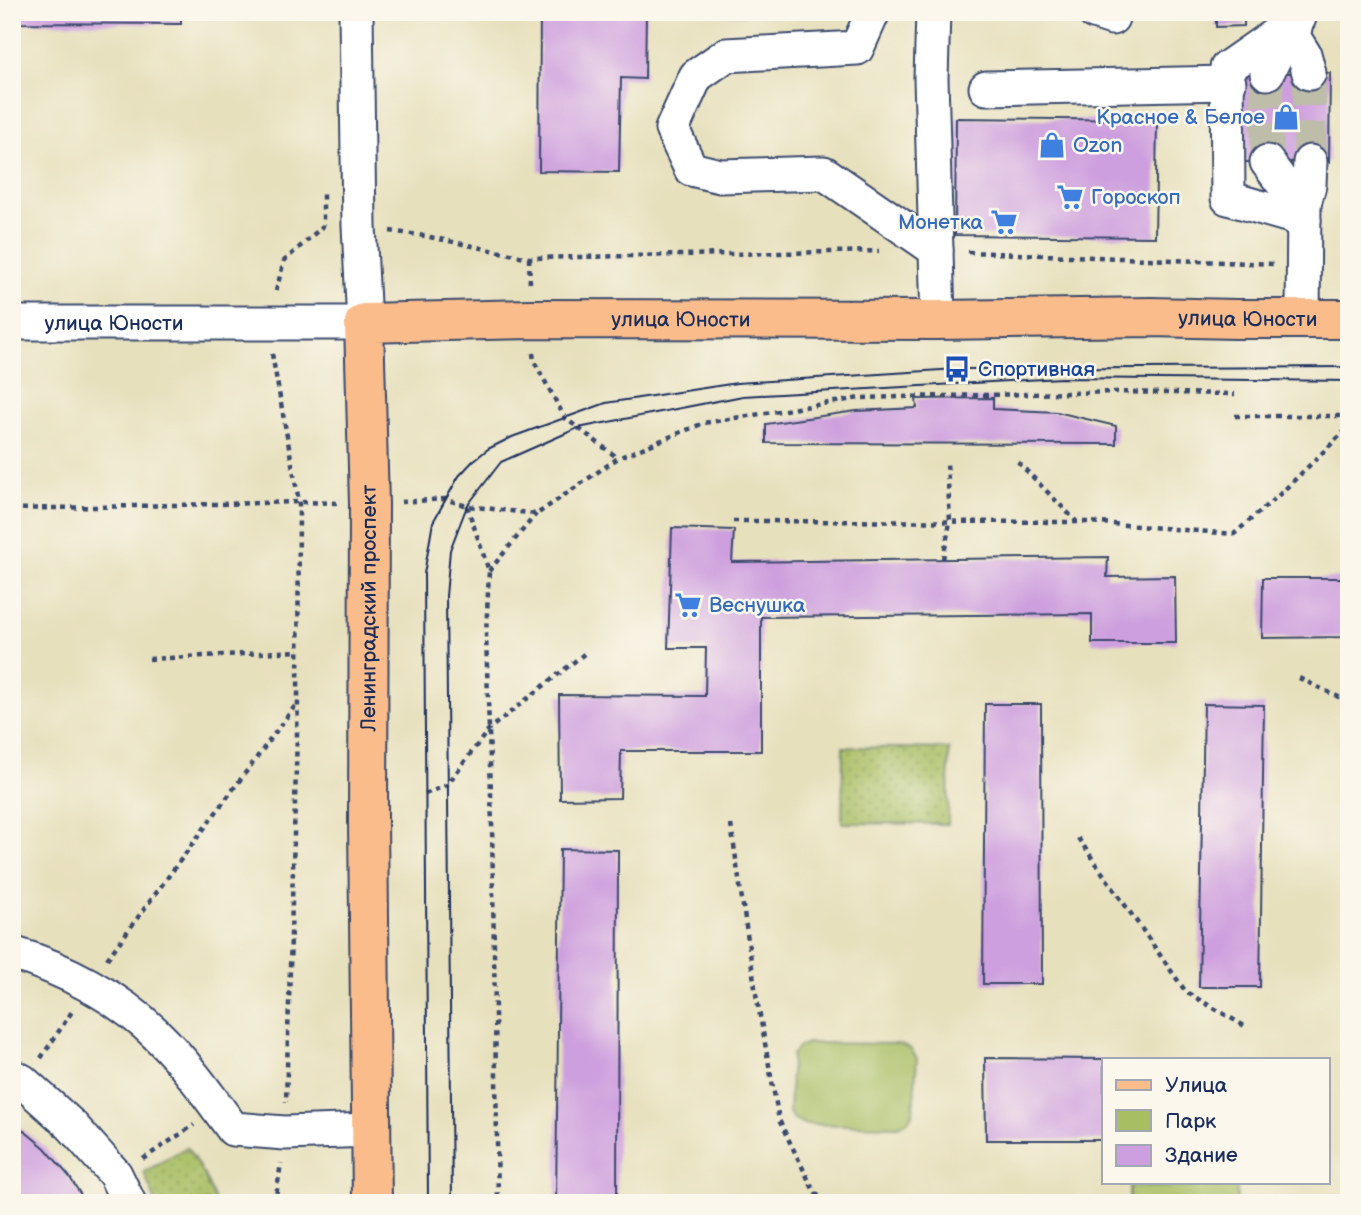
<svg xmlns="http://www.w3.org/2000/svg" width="1361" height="1215" font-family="'Balsamiq Sans',sans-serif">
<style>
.green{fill:url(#green-dots);stroke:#627660;stroke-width:2}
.pitch{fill:#a8be63;stroke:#627660;stroke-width:2}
.building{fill:#cd9fde}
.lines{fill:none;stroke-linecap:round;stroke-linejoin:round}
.minor-tunnel{stroke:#bebdaa;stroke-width:33;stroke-dasharray:33 17;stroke-linecap:butt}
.minor-casing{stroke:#3a4a6c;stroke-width:37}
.major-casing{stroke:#3a4a6c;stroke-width:42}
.path{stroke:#3a4a6c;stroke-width:4.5;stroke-dasharray:5 5;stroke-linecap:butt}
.minor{stroke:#fff;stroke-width:33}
.major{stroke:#fabc8b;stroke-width:38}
.tram{stroke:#1b2f5e;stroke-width:2}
.labels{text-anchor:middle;stroke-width:5;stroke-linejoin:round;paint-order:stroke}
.shop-label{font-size:21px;fill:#366cbe;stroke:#fbf7ec;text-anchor:start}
.street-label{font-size:21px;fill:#1b2f5e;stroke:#fbf7ec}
.transit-label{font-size:21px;fill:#164399;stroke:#fbf7ec;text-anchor:start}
</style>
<defs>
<pattern id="green-dots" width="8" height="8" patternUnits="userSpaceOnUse" patternTransform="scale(1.75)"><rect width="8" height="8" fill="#a8be63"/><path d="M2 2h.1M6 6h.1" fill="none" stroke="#889b55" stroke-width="1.8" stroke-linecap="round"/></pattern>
</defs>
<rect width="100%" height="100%" fill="#fbf7ec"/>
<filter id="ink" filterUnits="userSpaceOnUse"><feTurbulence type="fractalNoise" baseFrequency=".0143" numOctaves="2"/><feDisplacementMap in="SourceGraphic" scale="14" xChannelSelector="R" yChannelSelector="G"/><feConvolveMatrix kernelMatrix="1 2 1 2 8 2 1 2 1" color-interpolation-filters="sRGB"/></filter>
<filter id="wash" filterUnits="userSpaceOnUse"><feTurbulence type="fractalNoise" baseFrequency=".00686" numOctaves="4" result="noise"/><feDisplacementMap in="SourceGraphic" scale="28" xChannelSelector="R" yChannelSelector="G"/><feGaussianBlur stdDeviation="1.57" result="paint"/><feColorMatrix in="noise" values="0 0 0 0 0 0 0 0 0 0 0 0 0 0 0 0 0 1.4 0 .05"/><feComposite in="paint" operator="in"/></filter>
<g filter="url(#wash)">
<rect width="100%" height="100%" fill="#e7e0bd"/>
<!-- green -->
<g class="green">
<polygon points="843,747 949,749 948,824 842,823"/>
<polygon points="187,1147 205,1177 216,1203 156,1203 144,1172"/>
</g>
<!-- pitch -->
<g class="pitch">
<polygon points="808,1043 899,1044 911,1049 917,1059 913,1113 907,1122 898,1126 804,1124 794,1119 789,1113 792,1055 799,1046"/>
<rect x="1129" y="1187" width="108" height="16"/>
</g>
<g id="blocks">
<!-- building -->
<g class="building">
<polygon points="12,12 181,12 181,24 12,23"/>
<polygon points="540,12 646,12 645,79 621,78 619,172 539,171"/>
<polygon points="718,12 813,12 813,17 718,15"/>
<polygon points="1216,12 1244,12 1244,26 1216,27"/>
<polygon points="1243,73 1330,73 1329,162 1243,162"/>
<polygon points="956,118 1157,120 1155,237 955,235"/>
<polygon points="993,398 993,409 1057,412 1116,426 1116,444 766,443 766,424 856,411 917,408 916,399"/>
<polygon points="672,528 734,530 732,562 1108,557 1107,577 1175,576 1176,643 1092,643 1092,614 761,617 761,751 621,751 620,798 560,799 559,695 705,696 706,648 668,648"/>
<polygon points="1263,578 1349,578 1349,637 1262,638"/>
<polygon points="985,704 1041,704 1042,984 983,984"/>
<polygon points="1204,704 1264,705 1260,987 1199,987"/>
<polygon points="560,849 618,850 617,1203 556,1203"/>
<polygon points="985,1058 1104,1059 1104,1140 986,1140"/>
<polygon points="12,1121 45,1148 69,1176 86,1203 12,1203"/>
</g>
</g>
</g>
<g filter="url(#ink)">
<use href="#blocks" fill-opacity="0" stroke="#3a4a6c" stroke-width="2"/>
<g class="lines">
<!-- minor-tunnel -->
<g class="minor-tunnel">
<polyline points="1267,73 1267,162"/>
<polyline points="1309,73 1310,162"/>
</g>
<!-- minor casing -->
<g class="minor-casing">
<g id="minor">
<polyline points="873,12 857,48 726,55 696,76 672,129 691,169 720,176 824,173 936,250"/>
<polyline points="933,12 931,78 938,320"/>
<polyline points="1094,12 1112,18"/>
<polyline points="1299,18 1227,68 1228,198 1304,220"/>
<polyline points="1292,35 1304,54 1309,73"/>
<polyline points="1267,73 1277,53 1292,35 1295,28"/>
<polyline points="986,88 1229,83"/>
<polyline points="1267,162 1281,181 1304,204"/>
<polyline points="1303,319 1304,204 1309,185 1310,162"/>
<path id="s1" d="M12,323h352l-5,-97 -3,-214"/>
<path d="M12,953c51,15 105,43 144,81 29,28 53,62 77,95l52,4 86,-3"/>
<polyline points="12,1076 22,1081 71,1125 115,1174 129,1203"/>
</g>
</g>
<!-- major casing -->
<g class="major-casing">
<g id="major">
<path id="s2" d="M372,1203l-4,-381 1,-318 -5,-181 167,-4 407,1 213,-3 85,2h113"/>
</g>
</g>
<!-- path -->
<g class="path">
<polyline points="390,231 425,236 529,258 879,251"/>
<polyline points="968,252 1274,264"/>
<polyline points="529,258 530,285"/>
<polyline points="276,291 284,261 323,226 323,192"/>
<polyline points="533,353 534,361 565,418 618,458"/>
<polyline points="272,354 299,502 298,701 286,1102"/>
<polyline points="1235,416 1349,416"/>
<polyline points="1018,462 1076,521"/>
<polyline points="401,502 445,499 467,506 537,514 618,458 704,423 860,398 1114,392 1235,394"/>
<polyline points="467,506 489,571 486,635 492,825 498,1203"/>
<polyline points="12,509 299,502 337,503"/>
<polyline points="733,521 1089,522 1234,534 1280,494 1349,427"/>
<polyline points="943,559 950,522 947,462"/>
<polyline points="489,571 536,514"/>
<polyline points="149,659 299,651"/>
<polyline points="1299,678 1349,702"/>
<polyline points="425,794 447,785 489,729 584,654"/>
<polyline points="731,825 756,994 779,1120 814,1191 825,1203"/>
<polyline points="1078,838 1186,992 1248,1028"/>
<polyline points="107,959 298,702"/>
<polyline points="41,1058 73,1010"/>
<polyline points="143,1159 194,1125"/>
<polyline points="275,1203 281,1163"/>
</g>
<!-- minor -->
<use href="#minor" class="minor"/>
<!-- major -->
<use href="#major" class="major"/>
<!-- tram -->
<g class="tram">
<polyline points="428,1203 424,574 433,522 459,476 473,461 488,449 512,437 606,403 737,383 957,369 1349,367"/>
<polyline points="452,1203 446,596 450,550 467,506 501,462 578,428 743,396 1062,378 1349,381"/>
</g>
</g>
</g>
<!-- icons -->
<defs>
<g id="shop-bare" transform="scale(2.1)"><path d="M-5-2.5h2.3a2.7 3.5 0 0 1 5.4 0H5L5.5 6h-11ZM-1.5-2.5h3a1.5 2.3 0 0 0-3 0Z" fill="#3f7fe0" stroke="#fbf7ec" stroke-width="2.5" paint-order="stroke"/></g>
<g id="supermarket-bare" transform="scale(2.1)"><path d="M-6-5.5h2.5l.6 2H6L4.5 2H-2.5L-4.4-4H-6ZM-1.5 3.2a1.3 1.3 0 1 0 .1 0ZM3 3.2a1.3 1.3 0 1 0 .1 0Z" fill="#3f7fe0" stroke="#fbf7ec" stroke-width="2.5" paint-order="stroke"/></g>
<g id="bus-bare" transform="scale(2.1)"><path d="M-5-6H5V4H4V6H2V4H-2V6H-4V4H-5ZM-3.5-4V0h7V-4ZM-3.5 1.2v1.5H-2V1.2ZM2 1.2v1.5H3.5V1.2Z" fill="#1a4fb4" stroke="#fbf7ec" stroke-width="2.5" paint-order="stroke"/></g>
</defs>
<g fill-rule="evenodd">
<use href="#shop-bare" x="1286" y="117"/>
<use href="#shop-bare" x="1052" y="145"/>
<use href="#supermarket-bare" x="1070" y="197"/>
<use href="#supermarket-bare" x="1004" y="222"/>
<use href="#bus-bare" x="957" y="369"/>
<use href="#supermarket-bare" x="688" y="605"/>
</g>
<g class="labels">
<!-- shop labels -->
<g class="shop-label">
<text x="1265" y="124" text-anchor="end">Красное &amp; Белое</text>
<text x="1073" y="152">Ozon</text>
<text x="1091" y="204">Гороскоп</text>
<text x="983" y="229" text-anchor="end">Монетка</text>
<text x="709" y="612">Веснушка</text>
</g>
<!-- street labels -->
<g class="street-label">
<text dy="7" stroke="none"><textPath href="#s2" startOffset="1764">улица Юности</textPath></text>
<text dy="7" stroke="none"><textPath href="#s2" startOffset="1197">улица Юности</textPath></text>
<text dy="7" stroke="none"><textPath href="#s1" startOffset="102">улица Юности</textPath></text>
<text dy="7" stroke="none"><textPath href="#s2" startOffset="595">Ленинградский проспект</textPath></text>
</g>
<!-- transit labels -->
<g class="transit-label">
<text x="978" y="376">Спортивная</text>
</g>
</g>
<!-- margin -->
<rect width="1361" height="1215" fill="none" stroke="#fbf7ec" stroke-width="42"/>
<!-- legend -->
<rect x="1102" y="1058" width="228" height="126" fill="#fbf7ec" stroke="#a1a7b3" stroke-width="2"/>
<rect x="1116" y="1080" width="35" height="10" fill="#fabc8b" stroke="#a1a7b3" stroke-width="2"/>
<text x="1165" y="1092" font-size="21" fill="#1b2f5e">Улица</text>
<rect x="1116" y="1110" width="35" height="21" fill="#a8be63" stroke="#a1a7b3" stroke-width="2"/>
<text x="1165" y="1128" font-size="21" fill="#1b2f5e">Парк</text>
<rect x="1116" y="1145" width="35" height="21" fill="#cd9fde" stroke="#a1a7b3" stroke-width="2"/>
<text x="1165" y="1162" font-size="21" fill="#1b2f5e">Здание</text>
</svg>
